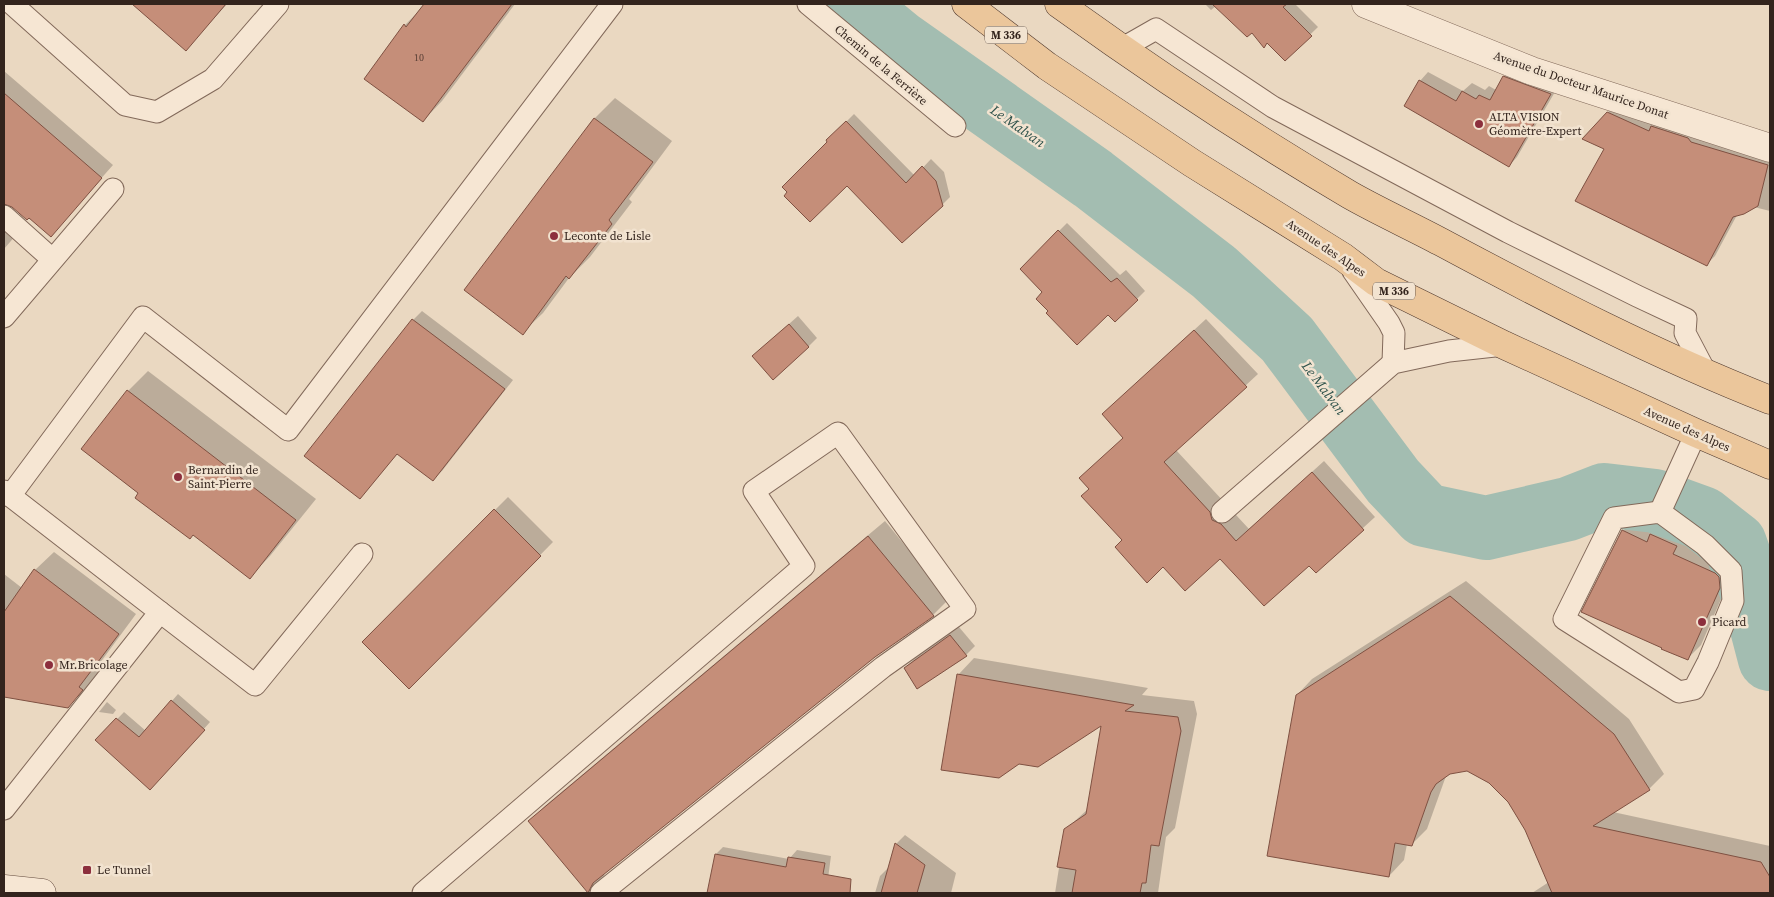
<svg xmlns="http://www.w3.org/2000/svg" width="1774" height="897" font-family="'Source Serif 4',serif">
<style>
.shadow{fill:#0003}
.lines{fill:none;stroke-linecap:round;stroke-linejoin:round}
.river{stroke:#a3bdb1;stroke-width:64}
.building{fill:#c58e79;stroke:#7f5142}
.lane-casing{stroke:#82695a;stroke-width:23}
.street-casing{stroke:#82695a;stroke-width:29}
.secondary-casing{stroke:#644b3d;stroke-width:29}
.primary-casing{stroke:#50392e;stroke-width:29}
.lane{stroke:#f6e6d3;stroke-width:21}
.street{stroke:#f6e6d3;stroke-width:28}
.secondary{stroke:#f6e6d3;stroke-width:28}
.primary{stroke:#ebc69b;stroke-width:28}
.poi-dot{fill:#8c2f3d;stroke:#f2e3d0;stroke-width:2}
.labels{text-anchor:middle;stroke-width:5;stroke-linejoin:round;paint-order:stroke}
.number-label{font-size:10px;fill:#583e34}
.shield{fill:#f2e3d0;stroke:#6c5d53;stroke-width:1}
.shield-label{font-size:11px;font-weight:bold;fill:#33241d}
.street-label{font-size:12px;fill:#33241d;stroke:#f2e3d0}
.poi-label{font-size:12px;fill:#33241d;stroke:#f2e3d0;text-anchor:start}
.water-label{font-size:14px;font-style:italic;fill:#2d514a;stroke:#f2e3d0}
</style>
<rect width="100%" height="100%" fill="#ead8c1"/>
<!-- shadow -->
<g class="shadow">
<polygon points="134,4 227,4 186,49"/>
<polygon points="426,4 515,4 442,101 423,121 366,79 405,25"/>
<polygon points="1205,4 1295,4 1318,27 1285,59 1268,42 1264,46 1252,31 1216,6 1211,10"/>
<polygon points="1513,68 1559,85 1517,157 1509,166 1420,81 1428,72 1463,91 1472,83 1485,90 1489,86 1496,90 1504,77"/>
<polygon points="4,71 113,165 51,235 31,217 28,219 13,205 4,203"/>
<polygon points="615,98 672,141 629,199 632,202 590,257 569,278 543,313 522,333 466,290 595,118"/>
<polygon points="1616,104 1770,154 1770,211 1754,207 1737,215 1715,256 1707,264 1606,148 1608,112"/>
<polygon points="854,114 915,176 931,159 944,172 950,197 942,205 829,142 828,140"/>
<polygon points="4,205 4,208 23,227 4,249"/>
<polygon points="1067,223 1120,275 1126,270 1145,291 1115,321 1108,314 1049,311 1044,292 1021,269"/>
<polygon points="422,311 513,380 442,471 433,479 398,453 360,498 413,320"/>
<polygon points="798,316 817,338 808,347 763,347"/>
<polygon points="1206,319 1258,374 1176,450 1249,529 1324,461 1375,517 1316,571 1309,564 1220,557 1163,566 1123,540 1091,488 1125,437 1103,414"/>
<polygon points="148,371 316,499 270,556 250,577 128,391"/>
<polygon points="508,497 553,542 409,688 363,642"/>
<polygon points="1636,518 1659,528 1665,522 1732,574 1701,645 1688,658 1623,531"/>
<polygon points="885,521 949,599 933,615 874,656 605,872 604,876 589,892 530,821 546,805"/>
<polygon points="54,552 136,614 97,667 100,670 87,688 68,706 4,696 4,574 22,588 35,570"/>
<polygon points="1466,581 1629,719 1664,774 1649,789 1613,812 1770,846 1770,893 1532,893 1549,882 1526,829 1509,801 1490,782 1467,770 1449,773 1446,776 1427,829 1412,844 1407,844 1404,860 1389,876 1297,695 1312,679"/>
<polygon points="959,627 975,646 966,655 918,688 905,668 914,659"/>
<polygon points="974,658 1148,688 1142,695 1194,701 1197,714 1175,828 1166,837 1158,893 1055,893 1065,830 1088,809 1103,723 958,675"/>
<polygon points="178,694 210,722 157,782 97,740 124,712 146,731"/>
<polygon points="107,702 116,710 113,714 99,712"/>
<polygon points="905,835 956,873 951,893 875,893 880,876 889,867 896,844"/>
<polygon points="723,847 789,859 797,850 831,856 827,886 820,893 805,891 805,893 708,893 716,854"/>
</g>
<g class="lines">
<!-- river -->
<polyline class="river" points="853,4 899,42 1093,179 1214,272 1287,339 1393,481 1425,515 1486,528 1568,509 1604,495 1655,501 1702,518 1735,544 1754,598 1770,659"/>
</g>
<!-- building -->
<g class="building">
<polygon points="132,4 226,4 186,51"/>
<polygon points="424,4 512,4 423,122 364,79 404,24 406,27"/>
<polygon points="1212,4 1287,4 1283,7 1312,36 1285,61 1267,43 1264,48 1252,33 1247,37"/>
<polygon points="1503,76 1551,94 1509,167 1404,106 1419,80 1456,101 1462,91 1476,99 1479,95 1490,100"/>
<polygon points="4,93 102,178 51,237 29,218 27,220 12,207 4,204"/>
<polygon points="1607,112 1649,131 1651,126 1688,138 1691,142 1768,165 1758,206 1744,214 1733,217 1707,266 1575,201 1604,149 1582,139"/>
<polygon points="594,118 653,162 609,220 612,224 569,279 566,276 523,335 464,290"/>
<polygon points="846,121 906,183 922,166 936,181 943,206 902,243 847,186 810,222 784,196 787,192 782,187 827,142 826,140"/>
<polygon points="1058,230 1111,282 1117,278 1138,300 1115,322 1108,315 1077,345 1046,313 1048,311 1036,299 1042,292 1020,269"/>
<polygon points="412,319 505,389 433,481 397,454 360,499 304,456"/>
<polygon points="789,324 809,347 773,380 752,356"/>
<polygon points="1194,330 1247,387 1164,462 1210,512 1212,520 1221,524 1236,541 1312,472 1364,530 1316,573 1309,566 1264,606 1220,559 1185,591 1163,567 1147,583 1115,547 1122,540 1081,496 1089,489 1079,478 1123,438 1102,414"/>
<polygon points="127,390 296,520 250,579 193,535 190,539 135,498 138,493 81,449"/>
<polygon points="494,509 541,556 409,689 362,642"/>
<polygon points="1622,530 1647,542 1650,534 1677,546 1673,554 1715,573 1719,577 1720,588 1688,660 1661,649 1662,648 1581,612"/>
<polygon points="868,536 934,616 875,657 593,883 588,893 528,821"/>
<polygon points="34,569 119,634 79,687 83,690 68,708 4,697 4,612"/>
<polygon points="1450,596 1614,734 1650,790 1593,826 1761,862 1770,877 1770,893 1552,893 1525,830 1508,802 1489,783 1467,771 1450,774 1436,784 1431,792 1412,846 1395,843 1389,877 1267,856 1296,695"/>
<polygon points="950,635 967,656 917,689 904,668"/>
<polygon points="957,674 1134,705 1125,711 1178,717 1181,731 1159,846 1151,845 1146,883 1142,883 1140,893 1072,893 1076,870 1057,867 1064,829 1086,814 1101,726 1038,767 1019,764 999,778 941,770"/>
<polygon points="171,700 205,730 150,790 95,740 116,718 139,737"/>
<polygon points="895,843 925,865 917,893 881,893"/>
<polygon points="715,854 786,867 788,857 825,863 823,874 851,879 850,893 707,893"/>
</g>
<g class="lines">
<!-- lane casing -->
<g class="lane-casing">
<g id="lane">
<polyline points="12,4 125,105 157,112 213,79 278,4"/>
<polyline points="808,4 955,126"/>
<polyline points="1121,49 1156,29 1273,107 1508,232 1637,296 1686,319 1685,333 1706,373"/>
<polyline points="4,216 52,259"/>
<polyline points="1353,271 1389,323 1394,333 1393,363"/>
<polyline points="4,317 113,189"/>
<polyline points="4,491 160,612 4,809"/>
<polyline points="10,496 143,317 288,430 612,4"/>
<polyline points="1222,512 1393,363 1449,351 1504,345"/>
<polygon points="1660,512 1705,545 1731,571 1733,601 1708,662 1694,689 1679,692 1564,619 1614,518"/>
<polyline points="1660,512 1696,433"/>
<polyline points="160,612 255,685 362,554"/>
<polyline points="423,893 804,566 754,491 838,433 965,609 883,667 601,893"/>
</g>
</g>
<!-- street casing -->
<g class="street-casing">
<polyline id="street" points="1366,4 1532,71 1770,148"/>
</g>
<!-- secondary casing -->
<g class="secondary-casing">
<polyline id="secondary" points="4,889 42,893"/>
</g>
<!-- primary casing -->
<g class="primary-casing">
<g id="primary">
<polyline points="966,4 1047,66 1192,163 1343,257 1376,282 1504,345 1696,433 1770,465"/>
<path d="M1059,4c94,68 191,132 291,191 30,17 61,31 91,47 108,58 215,113 329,158"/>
</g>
</g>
<!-- lane -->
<use href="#lane" class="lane"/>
<!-- street -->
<use href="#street" class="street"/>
<!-- secondary -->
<use href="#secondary" class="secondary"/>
<!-- primary -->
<use href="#primary" class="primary"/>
</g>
<!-- markers -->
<g class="poi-dot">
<circle cx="1479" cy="124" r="5"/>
<circle cx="554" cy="236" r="5"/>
<circle cx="178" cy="477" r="5"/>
<circle cx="1702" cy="622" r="5"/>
<circle cx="49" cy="665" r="5"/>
<rect x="82" y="865" width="10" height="10" rx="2.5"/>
</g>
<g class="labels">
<!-- number labels -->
<g class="number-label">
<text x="419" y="61">10</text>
</g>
<!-- shield labels -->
<g class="shield">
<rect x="985" y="26.5" width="42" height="17" rx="4"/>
<rect x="1373" y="282.5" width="42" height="17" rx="4"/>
</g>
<g class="shield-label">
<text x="1006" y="39">M 336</text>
<text x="1394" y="295">M 336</text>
</g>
<!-- street labels -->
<g class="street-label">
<text transform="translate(881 65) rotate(40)" y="4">Chemin de la Ferrière</text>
<text transform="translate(1581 85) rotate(19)" y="4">Avenue du Docteur Maurice Donat</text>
<text transform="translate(1326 248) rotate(34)" y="4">Avenue des Alpes</text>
<text transform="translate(1687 429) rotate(24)" y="4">Avenue des Alpes</text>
</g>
<!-- poi labels -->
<g class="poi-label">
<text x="1489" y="121">ALTA VISION<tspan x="1489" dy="14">Géomètre-Expert</tspan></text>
<text x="564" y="240">Leconte de Lisle</text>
<text x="188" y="474">Bernardin de<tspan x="188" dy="14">Saint-Pierre</tspan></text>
<text x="1712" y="626">Picard</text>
<text x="59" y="669">Mr.Bricolage</text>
<text x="97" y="874">Le Tunnel</text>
</g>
<!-- water labels -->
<g class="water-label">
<text transform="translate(1018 126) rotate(35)" y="5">Le Malvan</text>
<text transform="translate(1324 388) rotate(53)" y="5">Le Malvan</text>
</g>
</g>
<!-- border -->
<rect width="1774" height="897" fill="none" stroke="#33241d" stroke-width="10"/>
</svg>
